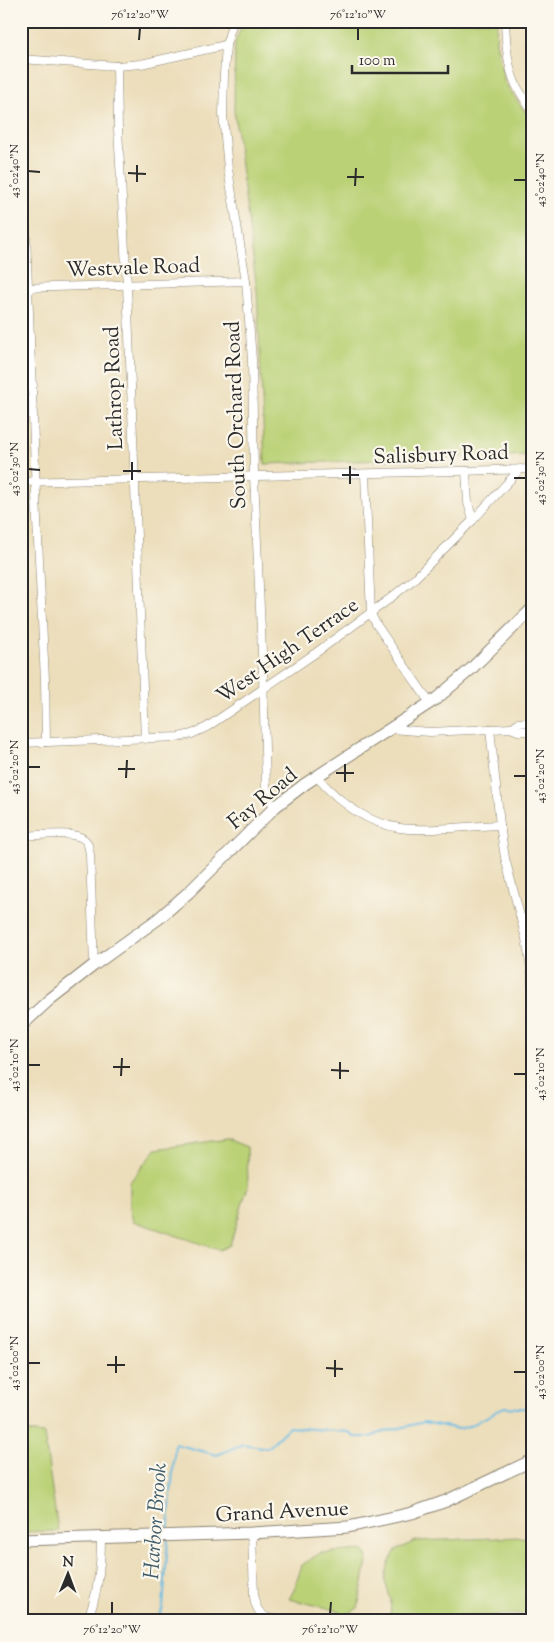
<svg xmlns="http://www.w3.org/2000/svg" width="554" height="1642" font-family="'Sorts Mill Goudy',serif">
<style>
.green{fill:#bad176;stroke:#727e50}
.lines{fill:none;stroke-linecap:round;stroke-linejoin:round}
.stream{stroke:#68bbe4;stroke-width:2}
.street-casing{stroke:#8c8473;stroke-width:9}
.secondary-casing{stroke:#8c8473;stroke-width:13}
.street{stroke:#fff;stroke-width:8}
.secondary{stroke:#fff;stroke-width:11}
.ticks{fill:none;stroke:#2b2b2b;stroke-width:2}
.labels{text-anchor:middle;stroke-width:4.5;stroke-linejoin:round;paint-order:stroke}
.street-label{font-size:21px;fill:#2b2b2b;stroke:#fbf7ec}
.water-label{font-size:22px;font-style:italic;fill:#405d6c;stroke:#fbf7ec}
.neatline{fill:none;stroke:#2b2b2b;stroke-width:2}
.ticks-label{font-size:12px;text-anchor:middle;fill:#2b2b2b}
</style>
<rect width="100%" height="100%" fill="#fbf7ec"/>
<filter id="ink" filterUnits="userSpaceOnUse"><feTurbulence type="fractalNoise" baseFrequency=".02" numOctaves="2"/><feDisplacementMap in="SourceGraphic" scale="10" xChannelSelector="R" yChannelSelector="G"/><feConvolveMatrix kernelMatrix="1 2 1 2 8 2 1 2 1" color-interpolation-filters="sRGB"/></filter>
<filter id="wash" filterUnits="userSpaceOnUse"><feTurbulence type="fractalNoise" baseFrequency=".0096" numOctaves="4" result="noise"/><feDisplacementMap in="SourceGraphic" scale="20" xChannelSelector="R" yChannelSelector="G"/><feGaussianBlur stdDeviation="1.12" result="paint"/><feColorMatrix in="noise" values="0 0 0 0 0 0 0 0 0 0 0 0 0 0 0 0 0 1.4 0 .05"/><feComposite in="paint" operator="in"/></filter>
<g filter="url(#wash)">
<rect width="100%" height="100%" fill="#ecdebb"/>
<!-- green -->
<g class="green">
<polygon points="244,21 497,21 496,42 505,83 533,123 533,455 265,464 257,290 234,111 235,42"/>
<polygon points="227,1139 247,1147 248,1186 230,1245 219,1250 133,1221 130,1209 130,1182 156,1149"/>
<polygon points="21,1432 44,1434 58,1531 21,1532"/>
<polygon points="522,1537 533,1541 533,1614 390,1619 391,1600 385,1581 388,1565 396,1550 416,1541"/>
<polygon points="363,1550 368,1557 358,1608 346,1615 336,1610 289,1599 294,1590 302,1565 320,1553"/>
</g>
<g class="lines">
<!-- stream -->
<g class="stream">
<polyline points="168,1532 175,1444 217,1455 243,1444 267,1448 289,1427 349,1432 354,1437 371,1437 380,1433 424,1422 459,1429 472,1425 504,1407 533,1409"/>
<polyline points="157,1621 163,1607 168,1539"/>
</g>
</g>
</g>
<g filter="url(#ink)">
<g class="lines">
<!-- street casing -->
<g class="street-casing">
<g id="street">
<polyline points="233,21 226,45 224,75 223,115 228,169 246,281 252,360 254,476 263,675 266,787 270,800 275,807"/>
<path d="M505,21c1,21 2,45 11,64 5,9 11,18 17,28"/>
<polyline points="21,59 117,66 141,64 226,45"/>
<polyline points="117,66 118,129 127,285 145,739"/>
<polyline points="21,106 37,520 45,680 46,742"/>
<polyline points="21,288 246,281"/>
<polyline points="21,385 33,385"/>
<polyline points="466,471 468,503 473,520"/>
<polyline points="365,474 371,614 376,624 430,703"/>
<polyline points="21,482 533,469"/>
<polyline points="511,728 518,723 533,722"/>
<polyline points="392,729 430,732 511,728 518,731 533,731"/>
<polyline points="490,729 500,825 505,858 526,939 531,968 533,995"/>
<polyline points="21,743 179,737 192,734 207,727 317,652 388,600 413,580 473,520 520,469"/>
<path d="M317,777c22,25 49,46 83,51 12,2 23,1 35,1 21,-1 43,-3 65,-4"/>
<path d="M21,836c16,0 53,-6 64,4 4,4 4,10 5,15l4,110"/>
<polyline points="522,920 533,915"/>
<path d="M252,1533l2,64c1,8 4,16 12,20 14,6 41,3 56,3"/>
<path d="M87,1621c11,-26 14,-55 14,-83"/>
</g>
</g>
<!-- secondary casing -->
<g class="secondary-casing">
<g id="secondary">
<polyline points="21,1026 49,1000 94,965 158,919 189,892 275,807 305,784 436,699 471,669 533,608"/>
<polyline points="21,1540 252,1533 348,1527 412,1513 446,1501 533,1460"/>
</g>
</g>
<!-- street -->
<use href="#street" class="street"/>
<!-- secondary -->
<use href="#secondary" class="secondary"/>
</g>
</g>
<!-- ticks -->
<path class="ticks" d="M139,40l1,-12M358,40v-12M28,171l12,1M128,173l18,1M347,177h17M514,180h12M137,182v-17M355,186l1,-18M28,469l12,1M123,471h18M342,475h17M514,478h12M132,480v-18M350,484v-18M28,767h12M118,769h17M336,773h18M514,776h12M126,778l1,-18M345,782v-18M28,1065h12M113,1067h17M331,1070l18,1M514,1074h12M121,1076l1,-18M340,1079v-17M28,1363h12M107,1365h18M326,1368l17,1M514,1372h12M116,1373v-17M335,1377v-17M112,1614v-12M330,1614l1,-12"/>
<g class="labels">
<!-- street labels -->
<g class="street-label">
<text transform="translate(133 267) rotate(-2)" y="7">Westvale Road</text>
<text transform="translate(113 388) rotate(-92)" y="7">Lathrop Road</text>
<text transform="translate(235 415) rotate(-92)" y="7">South Orchard Road</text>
<text transform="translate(441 454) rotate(-2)" y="7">Salisbury Road</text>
<text transform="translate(287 650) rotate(-35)" y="7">West High Terrace</text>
<text transform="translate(262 798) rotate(-40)" y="7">Fay Road</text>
<text transform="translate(282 1511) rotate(-3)" y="7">Grand Avenue</text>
</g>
<!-- water labels -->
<g class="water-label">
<text transform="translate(154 1521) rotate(-86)" y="8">Harbor Brook</text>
</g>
</g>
<!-- margin -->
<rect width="554" height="1642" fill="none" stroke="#fbf7ec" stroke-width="55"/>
<!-- north arrow -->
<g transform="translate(68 1574) rotate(1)" stroke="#fbf7ec" stroke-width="4" paint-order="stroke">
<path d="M0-4L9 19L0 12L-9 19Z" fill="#2b2b2b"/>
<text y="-8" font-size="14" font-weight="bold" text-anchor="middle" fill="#2b2b2b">N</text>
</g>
<!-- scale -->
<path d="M352 65v8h96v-8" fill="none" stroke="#2b2b2b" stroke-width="2.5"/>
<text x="359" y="65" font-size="15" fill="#2b2b2b" stroke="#fbf7ec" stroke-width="4" paint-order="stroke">100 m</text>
<rect x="28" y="28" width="498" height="1586" class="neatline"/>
<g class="ticks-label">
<text x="140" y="18">76°12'20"W</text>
<text x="358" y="18">76°12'10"W</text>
<text transform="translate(14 171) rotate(-90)" y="4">43°02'40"N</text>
<text transform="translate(540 180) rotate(-90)" y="4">43°02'40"N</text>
<text transform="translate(14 469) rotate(-90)" y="4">43°02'30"N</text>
<text transform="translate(540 478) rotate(-90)" y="4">43°02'30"N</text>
<text transform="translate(14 767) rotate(-90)" y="4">43°02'20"N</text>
<text transform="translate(540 776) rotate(-90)" y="4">43°02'20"N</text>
<text transform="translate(14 1065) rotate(-90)" y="4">43°02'10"N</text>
<text transform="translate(540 1074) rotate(-90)" y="4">43°02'10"N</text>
<text transform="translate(14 1363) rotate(-90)" y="4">43°02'00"N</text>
<text transform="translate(540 1372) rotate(-90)" y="4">43°02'00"N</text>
<text x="112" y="1633">76°12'20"W</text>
<text x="330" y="1633">76°12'10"W</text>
</g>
</svg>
